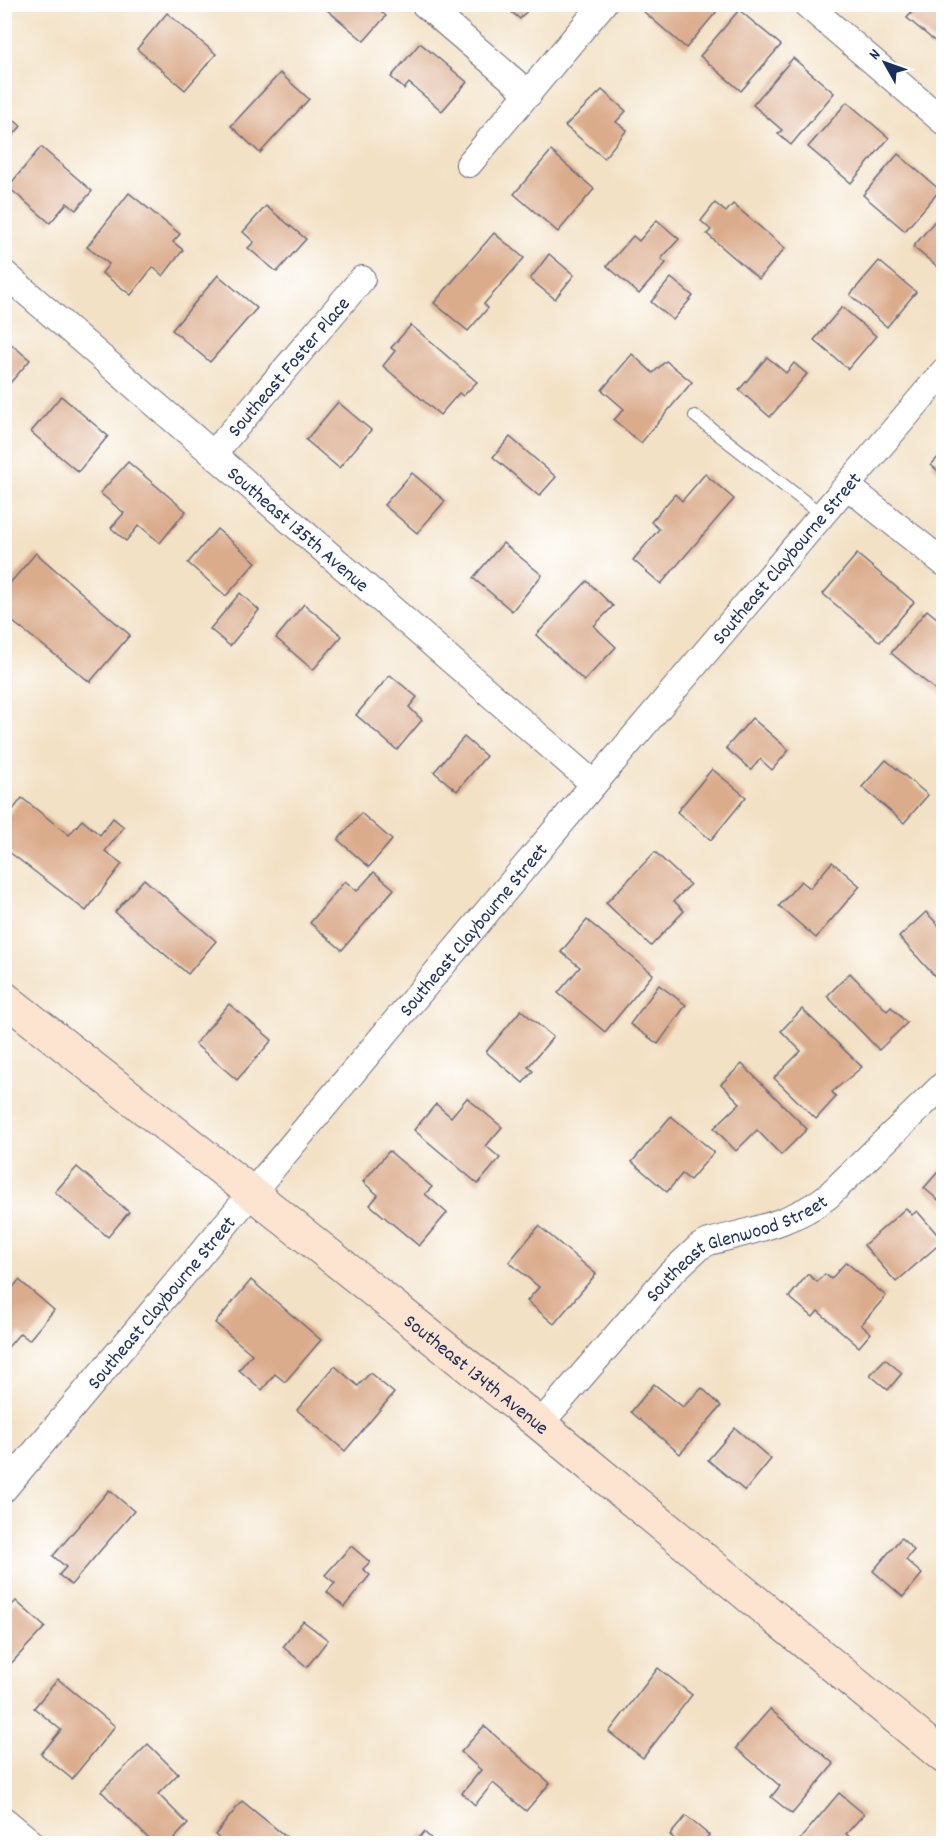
<svg xmlns="http://www.w3.org/2000/svg" width="948" height="1848" font-family="Dekko,sans-serif">
<style>
.building{fill:#dbac8c}
.lines{fill:none;stroke-linecap:round;stroke-linejoin:round}
.lane-casing{stroke:#676d82;stroke-width:14}
.street-casing{stroke:#676d82;stroke-width:28}
.secondary-casing{stroke:#676d82;stroke-width:35}
.lane{stroke:#fff;stroke-width:12}
.street{stroke:#fff;stroke-width:26}
.secondary{stroke:#fde4d1;stroke-width:33}
.labels{text-anchor:middle;stroke-width:5;stroke-linejoin:round;paint-order:stroke}
.street-label{font-size:20px;fill:#1b2f5e;stroke:#fff}
</style>
<rect width="100%" height="100%" fill="#fff"/>
<filter id="ink" filterUnits="userSpaceOnUse"><feTurbulence type="fractalNoise" baseFrequency=".0167" numOctaves="2"/><feDisplacementMap in="SourceGraphic" scale="12" xChannelSelector="R" yChannelSelector="G"/><feConvolveMatrix kernelMatrix="1 2 1 2 8 2 1 2 1" color-interpolation-filters="sRGB"/></filter>
<filter id="wash" filterUnits="userSpaceOnUse"><feTurbulence type="fractalNoise" baseFrequency=".008" numOctaves="4" result="noise"/><feDisplacementMap in="SourceGraphic" scale="24" xChannelSelector="R" yChannelSelector="G"/><feGaussianBlur stdDeviation="1.35" result="paint"/><feColorMatrix in="noise" values="0 0 0 0 0 0 0 0 0 0 0 0 0 0 0 0 0 1.4 0 .05"/><feComposite in="paint" operator="in"/></filter>
<g filter="url(#wash)">
<rect width="100%" height="100%" fill="#f3e1c5"/>
<g id="blocks">
<!-- building -->
<g class="building">
<polygon points="320,4 372,4 386,16 364,41"/>
<polygon points="502,4 533,4 520,19"/>
<polygon points="649,4 723,4 686,48 643,11"/>
<polygon points="919,4 944,4 944,49 907,18"/>
<polygon points="739,10 781,45 741,91 700,56"/>
<polygon points="167,13 216,54 185,90 137,49"/>
<polygon points="420,43 467,82 442,111 409,83 404,89 391,77"/>
<polygon points="793,58 834,93 791,145 778,134 782,130 753,105"/>
<polygon points="280,73 309,99 260,153 231,126"/>
<polygon points="602,90 626,111 616,122 627,130 604,158 565,126"/>
<polygon points="847,102 889,138 851,183 808,147"/>
<polygon points="4,112 21,126 11,138 4,133"/>
<polygon points="41,147 92,191 76,210 67,203 50,223 8,187"/>
<polygon points="551,151 594,189 558,232 514,194"/>
<polygon points="898,154 940,190 905,231 863,195"/>
<polygon points="129,193 180,234 173,242 183,250 163,276 153,267 131,295 102,273 109,264 87,247"/>
<polygon points="715,203 726,212 733,204 785,248 759,279 707,234 711,230 701,221"/>
<polygon points="266,206 306,239 277,272 248,248 254,242 243,232"/>
<polygon points="944,210 944,272 913,247"/>
<polygon points="657,220 679,239 661,259 666,263 639,294 607,266 633,236 639,241"/>
<polygon points="494,233 524,258 484,304 488,308 468,331 434,303"/>
<polygon points="549,254 574,275 555,299 530,279"/>
<polygon points="879,261 916,292 887,327 850,295"/>
<polygon points="218,275 257,308 210,362 172,330"/>
<polygon points="671,278 693,296 673,320 651,302"/>
<polygon points="842,307 876,336 848,369 814,340"/>
<polygon points="411,325 477,382 463,396 459,393 440,415 383,366 395,351 391,348"/>
<polygon points="4,338 30,360 4,390"/>
<polygon points="632,354 653,373 666,361 692,382 641,443 614,420 624,409 602,390"/>
<polygon points="767,357 786,373 794,363 807,374 770,417 739,390"/>
<polygon points="61,396 108,436 78,472 31,432"/>
<polygon points="338,402 371,430 339,468 306,440"/>
<polygon points="510,437 556,477 539,496 493,457"/>
<polygon points="944,451 944,476 931,465"/>
<polygon points="128,462 186,511 160,543 139,525 126,541 111,528 124,513 100,493"/>
<polygon points="412,473 445,501 417,533 384,505"/>
<polygon points="705,474 734,499 661,584 633,560 659,529 651,522 675,494 682,501"/>
<polygon points="217,529 256,562 226,596 188,563"/>
<polygon points="503,543 542,575 512,611 473,578"/>
<polygon points="36,553 130,635 90,682 4,615 4,590"/>
<polygon points="857,554 914,602 880,642 823,594"/>
<polygon points="587,581 613,606 594,626 616,647 584,681 536,635"/>
<polygon points="240,593 259,610 230,646 210,629"/>
<polygon points="304,604 342,636 313,670 276,638"/>
<polygon points="927,610 944,624 944,697 891,653"/>
<polygon points="390,675 417,697 409,707 422,720 397,750 356,715"/>
<polygon points="752,718 789,750 772,770 760,759 751,770 726,748"/>
<polygon points="464,737 486,756 457,791 434,772"/>
<polygon points="886,760 928,795 904,823 862,787"/>
<polygon points="712,769 746,797 711,840 677,812"/>
<polygon points="22,798 69,835 82,820 100,835 113,818 124,827 105,851 122,864 86,911 4,848 4,821"/>
<polygon points="361,813 392,840 369,867 338,840"/>
<polygon points="655,852 690,885 674,901 684,911 651,946 606,903"/>
<polygon points="832,862 860,886 816,938 779,906 801,881 810,888"/>
<polygon points="374,872 394,889 342,950 310,923 345,881 357,891"/>
<polygon points="144,879 216,941 188,974 115,912"/>
<polygon points="926,912 944,931 942,984 899,937"/>
<polygon points="587,920 653,974 605,1032 558,993 580,967 561,952"/>
<polygon points="850,973 887,1011 891,1007 907,1023 879,1050 827,996"/>
<polygon points="659,985 686,1005 658,1044 630,1024"/>
<polygon points="229,1004 272,1040 237,1080 195,1044"/>
<polygon points="802,1009 862,1067 832,1092 836,1097 816,1119 774,1078 801,1051 781,1031"/>
<polygon points="521,1010 553,1037 528,1067 533,1071 523,1083 486,1052"/>
<polygon points="742,1064 807,1129 781,1155 757,1130 736,1151 714,1128 740,1103 721,1084"/>
<polygon points="467,1098 502,1127 486,1146 500,1158 478,1184 414,1130 436,1104 451,1117"/>
<polygon points="671,1116 714,1152 690,1180 682,1174 667,1192 632,1162"/>
<polygon points="389,1151 432,1187 425,1194 447,1213 419,1246 370,1205 378,1195 363,1182"/>
<polygon points="944,1165 944,1205 924,1188"/>
<polygon points="77,1167 129,1212 108,1237 55,1192"/>
<polygon points="906,1208 912,1215 917,1211 943,1241 896,1282 864,1245"/>
<polygon points="539,1226 596,1274 554,1324 527,1301 539,1287 509,1262"/>
<polygon points="846,1262 886,1296 861,1325 871,1333 859,1347 818,1311 813,1317 789,1297 808,1274 817,1282 825,1274 831,1279"/>
<polygon points="19,1280 54,1310 29,1340 20,1333 4,1352 4,1298"/>
<polygon points="251,1280 321,1340 285,1382 275,1374 262,1390 239,1370 252,1354 215,1323"/>
<polygon points="885,1359 902,1373 888,1390 870,1375"/>
<polygon points="335,1366 358,1386 370,1373 394,1393 345,1451 297,1410"/>
<polygon points="654,1384 683,1407 702,1388 721,1406 680,1454 631,1412"/>
<polygon points="735,1428 771,1459 745,1491 708,1460"/>
<polygon points="109,1490 134,1511 71,1585 59,1575 66,1567 53,1556"/>
<polygon points="901,1538 914,1550 906,1560 922,1574 903,1597 873,1571"/>
<polygon points="351,1546 370,1562 363,1569 370,1575 344,1607 327,1592 335,1583 325,1575"/>
<polygon points="16,1601 45,1627 4,1671 4,1613"/>
<polygon points="303,1621 328,1640 307,1667 283,1647"/>
<polygon points="658,1668 692,1695 643,1758 609,1732"/>
<polygon points="58,1679 115,1726 72,1779 41,1754 61,1730 34,1708"/>
<polygon points="770,1709 834,1764 792,1814 771,1797 780,1786 736,1748"/>
<polygon points="484,1726 550,1783 526,1811 493,1783 475,1805 462,1793 481,1770 461,1752"/>
<polygon points="148,1744 178,1774 158,1794 188,1824 169,1844 154,1844 101,1791"/>
<polygon points="839,1793 864,1814 846,1834 858,1844 796,1844"/>
<polygon points="242,1801 290,1840 288,1844 226,1844 215,1835"/>
<polygon points="686,1816 709,1835 702,1844 680,1844 670,1835"/>
<polygon points="424,1832 437,1844 414,1844"/>
</g>
</g>
</g>
<g filter="url(#ink)">
<use href="#blocks" fill-opacity="0" stroke="#676d82" stroke-width="1.5"/>
<g class="lines">
<!-- lane casing -->
<g class="lane-casing">
<polyline id="lane" points="695,416 822,515"/>
</g>
<!-- street casing -->
<g class="street-casing">
<g id="street">
<polyline points="424,4 529,94"/>
<polyline points="806,4 944,122"/>
<polyline points="469,164 603,4"/>
<path id="s1" d="M4,273l590,511"/>
<path id="s2" d="M214,453l148,-174"/>
<polyline points="847,486 944,563"/>
<path id="s3" d="M540,1424l130,-150 29,-27 10,-5c41,-11 85,-19 119,-46l116,-112"/>
<path id="s4" d="M4,1489l590,-705 350,-413"/>
<polyline points="4,1820 33,1844"/>
</g>
</g>
<!-- secondary casing -->
<g class="secondary-casing">
<g id="secondary">
<path id="s5" d="M4,998l248,195 288,231 404,333"/>
</g>
</g>
<!-- lane -->
<use href="#lane" class="lane"/>
<!-- street -->
<use href="#street" class="street"/>
<!-- secondary -->
<use href="#secondary" class="secondary"/>
</g>
</g>
<g class="labels">
<!-- street labels -->
<g class="street-label">
<text dy="7" stroke="none"><textPath href="#s2" startOffset="114">Southeast Foster Place</textPath></text>
<text dy="7" stroke="none"><textPath href="#s1" startOffset="390">Southeast 135th Avenue</textPath></text>
<text dy="7" stroke="none"><textPath href="#s4" startOffset="1216">Southeast Claybourne Street</textPath></text>
<text dy="7" stroke="none"><textPath href="#s4" startOffset="730">Southeast Claybourne Street</textPath></text>
<text dy="7" stroke="none"><textPath href="#s3" startOffset="270">Southeast Glenwood Street</textPath></text>
<text dy="7" stroke="none"><textPath href="#s4" startOffset="244">Southeast Claybourne Street</textPath></text>
<text dy="7" stroke="none"><textPath href="#s5" startOffset="604">Southeast 134th Avenue</textPath></text>
</g>
</g>
<!-- margin -->
<rect width="948" height="1848" fill="none" stroke="#fff" stroke-width="24"/>
<!-- north arrow -->
<g transform="translate(885 63) rotate(310)" stroke="#ffffff" stroke-width="4.5" paint-order="stroke">
<path d="M0-4.5L10 22L0 15L-10 22Z" fill="#1b2f5e"/>
<text y="-9" font-size="16" font-weight="bold" text-anchor="middle" fill="#1b2f5e">N</text>
</g>
</svg>
